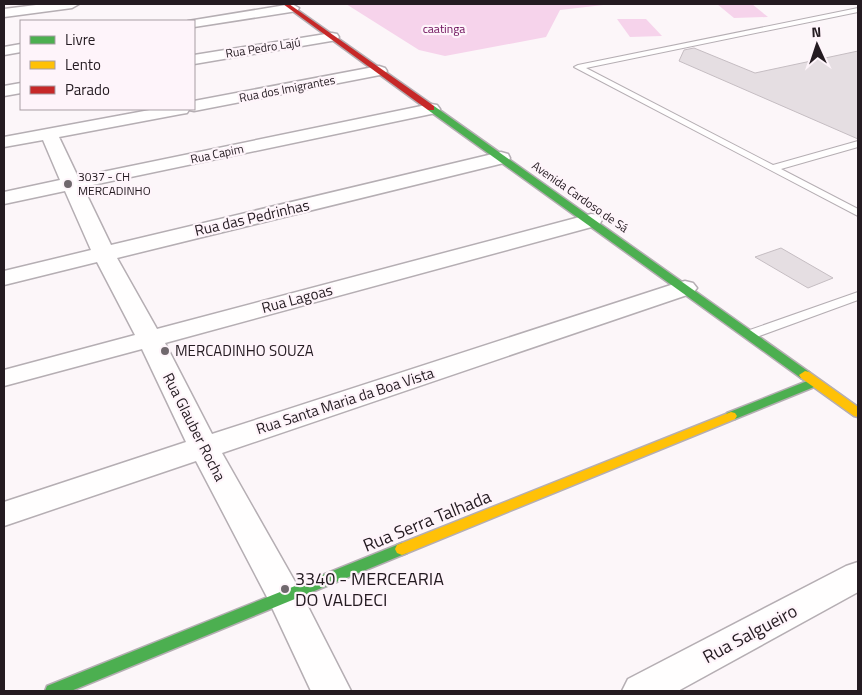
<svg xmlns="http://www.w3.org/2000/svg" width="862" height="695" font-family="'Titillium Web',sans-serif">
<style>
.green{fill:#f6d3eb}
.building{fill:#e5dee2;stroke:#c5bdc2}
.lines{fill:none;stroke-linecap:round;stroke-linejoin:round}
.lane-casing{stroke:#b5aeb3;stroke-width:2}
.street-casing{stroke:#b5aeb3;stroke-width:3}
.fast-casing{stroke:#b5aeb3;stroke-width:3}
.slow-casing{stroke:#b5aeb3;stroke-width:3}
.jam-casing{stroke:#b5aeb3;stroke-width:3}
.lane{fill:#fffefe;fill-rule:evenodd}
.street{fill:#fffefe;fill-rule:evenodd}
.fast{fill:#4caf50;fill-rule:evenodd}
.slow{fill:#ffc107;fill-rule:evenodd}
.jam{fill:#c62828;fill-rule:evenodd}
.poi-dot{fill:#70686d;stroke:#fef4fa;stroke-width:2}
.labels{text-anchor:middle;stroke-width:4.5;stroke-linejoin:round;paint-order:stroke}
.far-park-label{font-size:12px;fill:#690956;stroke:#fef4fa}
.far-street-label{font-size:12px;fill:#241b21;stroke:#fef4fa}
.far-poi-label{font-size:12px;fill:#241b21;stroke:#fef4fa;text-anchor:start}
.street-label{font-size:15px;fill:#241b21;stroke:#fef4fa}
.poi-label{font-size:15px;fill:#241b21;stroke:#fef4fa;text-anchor:start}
.near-street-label{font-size:18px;fill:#241b21;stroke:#fef4fa}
.near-poi-label{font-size:18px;fill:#241b21;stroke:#fef4fa;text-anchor:start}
</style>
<rect width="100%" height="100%" fill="#fcf6f9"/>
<!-- green -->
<g class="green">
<polygon points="346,4 612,4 560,10 546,37 445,56 419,50"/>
<polygon points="717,4 752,4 768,17 734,18"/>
<polygon points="617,19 646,19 662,36 630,37"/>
</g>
<!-- building -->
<g class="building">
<polygon points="694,48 755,73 858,51 858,139 679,61 684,50"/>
<polygon points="781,248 833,278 808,288 755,257"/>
</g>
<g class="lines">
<!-- lane casing -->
<g class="lane-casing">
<g id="lane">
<polygon points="858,8 858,12 586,68 773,165 858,141 858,147 781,169 858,209 858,216 574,67 578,65"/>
<polygon points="858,292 858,300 754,338 749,339 742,335 744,332"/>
</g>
</g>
<!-- street casing -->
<g class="street-casing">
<g id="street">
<polygon points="44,4 79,4 72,8 4,17 4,9"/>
<polygon points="292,4 299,8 297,11 194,27 194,21 188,21"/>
<polygon points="332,33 337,34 339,37 337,40 194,64 194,55"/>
<polygon points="21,44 21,52 4,55 4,47"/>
<polygon points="379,66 385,68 387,71 385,74 194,111 189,110 187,113 181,114 59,137 78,177 431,104 437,105 440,109 437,113 431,114 83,187 111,245 501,152 508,154 510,158 508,162 117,258 157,329 591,214 599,215 602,220 599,225 165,343 212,434 677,283 685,281 693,283 697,288 693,293 222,453 298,587 351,691 311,691 268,599 196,461 4,526 4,502 186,442 142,349 4,386 4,370 135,335 97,262 4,285 4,271 91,250 65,191 4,204 4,192 60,180 43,140 4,147 4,137 155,109 194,109 194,101"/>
<polygon points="21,83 21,93 4,96 4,86"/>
<polygon points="858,562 858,592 678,691 622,691 628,679 846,566"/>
</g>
</g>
<!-- fast casing -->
<g class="fast-casing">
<g id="fast">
<polygon points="428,106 434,106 809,372 811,375 809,378 801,378 428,110"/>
<polygon points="815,378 821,382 819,385 735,419 727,419 725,416 727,413"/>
<polygon points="402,543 407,545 409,549 407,553 71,691 45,691 47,686"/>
</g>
</g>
<!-- slow casing -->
<g class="slow-casing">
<g id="slow">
<polygon points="805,371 809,372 858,407 858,417 854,416 801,378 799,375"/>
<polygon points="731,412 735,413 737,416 735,419 407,553 402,555 397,553 395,549 397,545"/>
</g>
</g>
<!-- jam casing -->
<g class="jam-casing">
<polygon id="jam" points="283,4 289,4 434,106 434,110 428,110"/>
</g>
<!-- lane -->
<use href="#lane" class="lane"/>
<!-- street -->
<use href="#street" class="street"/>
<!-- fast -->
<use href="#fast" class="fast"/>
<!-- slow -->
<use href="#slow" class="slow"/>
<!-- jam -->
<use href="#jam" class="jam"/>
</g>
<!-- markers -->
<g class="poi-dot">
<circle cx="68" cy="184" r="5"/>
<circle cx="165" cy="351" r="5"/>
<circle cx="285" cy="589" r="5"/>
</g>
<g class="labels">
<!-- far-park labels -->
<g class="far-park-label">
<text x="444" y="33">caatinga</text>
</g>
<!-- far-street labels -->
<g class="far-street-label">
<text transform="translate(263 48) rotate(-9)" y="4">Rua Pedro Lajú</text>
<text transform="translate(287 89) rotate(-11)" y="4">Rua dos Imigrantes</text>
<text transform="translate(217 154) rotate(-12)" y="4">Rua Capim</text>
<text transform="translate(580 197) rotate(35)" y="4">Avenida Cardoso de Sá</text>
</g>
<!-- far-poi labels -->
<g class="far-poi-label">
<text x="78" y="181">3037 - CH<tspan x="78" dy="14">MERCADINHO</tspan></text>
</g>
<!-- street labels -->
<g class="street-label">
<text transform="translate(252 218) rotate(-13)" y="5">Rua das Pedrinhas</text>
<text transform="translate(297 299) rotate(-15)" y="5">Rua Lagoas</text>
<text transform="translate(345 401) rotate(-18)" y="5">Rua Santa Maria da Boa Vista</text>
<text transform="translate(194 427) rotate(63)" y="5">Rua Glauber Rocha</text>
</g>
<!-- poi labels -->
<g class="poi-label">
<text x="175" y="356">MERCADINHO SOUZA</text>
</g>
<!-- near-street labels -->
<g class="near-street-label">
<text transform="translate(427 521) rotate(-22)" y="6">Rua Serra Talhada</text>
<text transform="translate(750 634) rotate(-28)" y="6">Rua Salgueiro</text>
</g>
<!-- near-poi labels -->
<g class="near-poi-label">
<text x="295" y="585">3340 - MERCEARIA<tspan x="295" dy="21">DO VALDECI</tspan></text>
</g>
</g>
<!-- border -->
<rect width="862" height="695" fill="none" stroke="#241b21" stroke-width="10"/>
<!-- legend -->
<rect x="20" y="20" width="175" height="90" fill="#fef4fa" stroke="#a79da3"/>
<rect x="30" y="36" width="25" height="8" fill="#4caf50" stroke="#a79da3"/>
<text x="65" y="45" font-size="15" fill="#241b21">Livre</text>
<rect x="30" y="61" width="25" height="8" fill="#ffc107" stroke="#a79da3"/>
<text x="65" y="70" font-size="15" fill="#241b21">Lento</text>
<rect x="30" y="86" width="25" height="8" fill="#c62828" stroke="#a79da3"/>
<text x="65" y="95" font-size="15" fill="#241b21">Parado</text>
<!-- north arrow -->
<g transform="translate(817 45) rotate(357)" stroke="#fef4fa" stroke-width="4" paint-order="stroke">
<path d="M0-4L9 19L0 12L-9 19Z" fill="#241b21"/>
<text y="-8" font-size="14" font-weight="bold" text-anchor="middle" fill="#241b21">N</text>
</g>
</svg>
